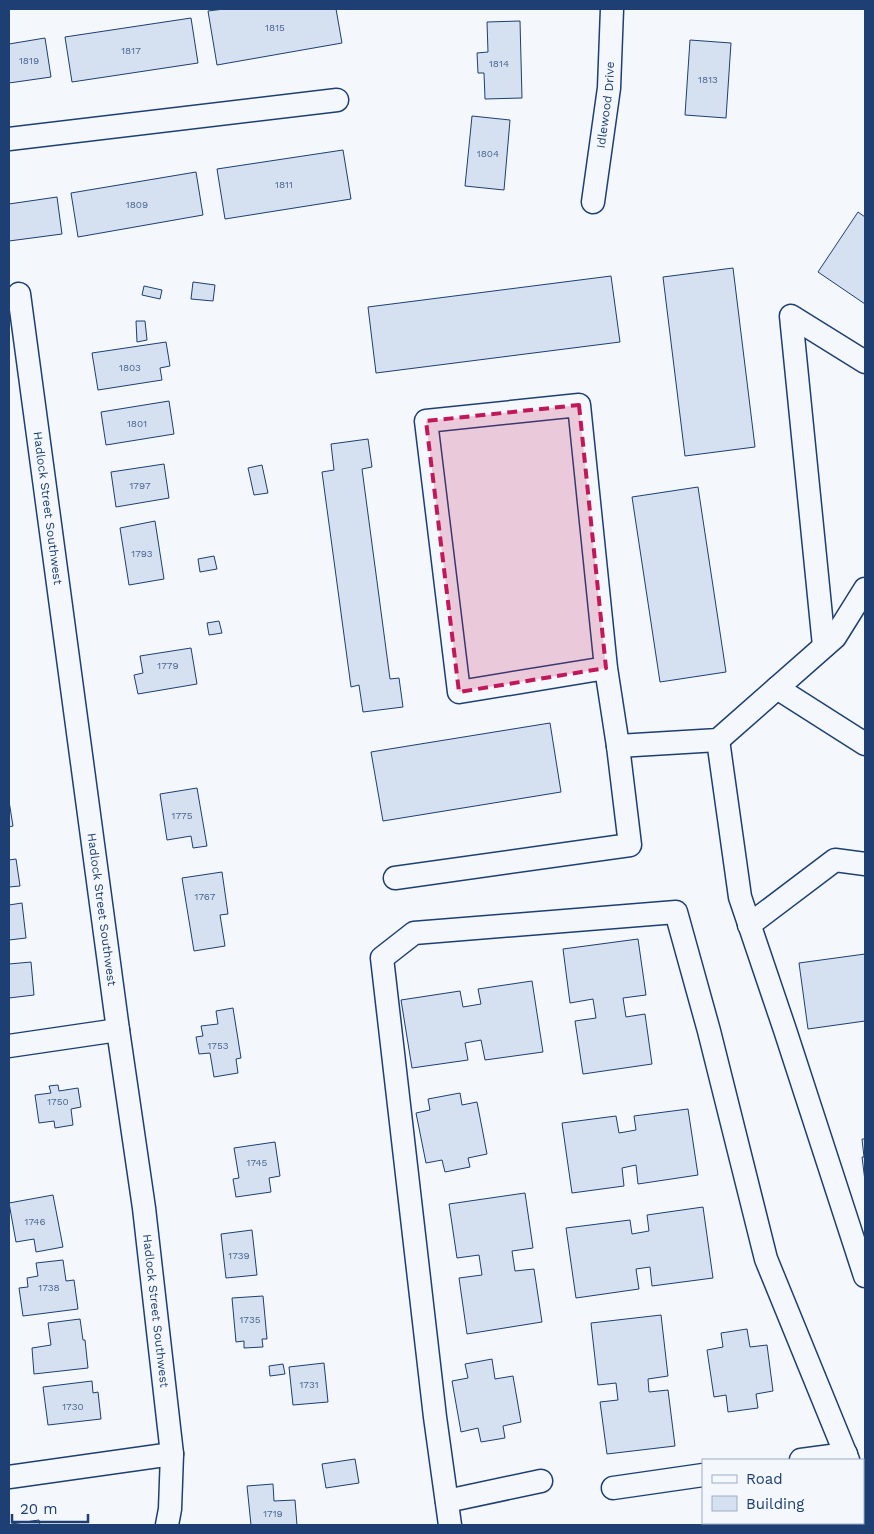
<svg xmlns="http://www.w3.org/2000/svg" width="874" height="1534" font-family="'Work Sans',sans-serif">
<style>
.building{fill:#d5e0f0;stroke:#1d3f73}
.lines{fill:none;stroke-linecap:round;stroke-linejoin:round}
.minor-casing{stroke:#1d3f73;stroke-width:25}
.minor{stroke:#f4f7fb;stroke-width:22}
.marked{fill:#c2185b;fill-opacity:0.2;stroke:#c2185b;stroke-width:4;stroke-dasharray:10 6;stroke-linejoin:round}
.labels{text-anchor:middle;stroke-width:4;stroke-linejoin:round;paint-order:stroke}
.number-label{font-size:10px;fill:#4b6792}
.street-label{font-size:12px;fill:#1d3f73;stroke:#f4f7fb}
</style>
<rect width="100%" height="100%" fill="#f4f7fb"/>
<!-- building -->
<g class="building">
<polygon points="224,9 336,9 342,43 217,65 208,11"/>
<polygon points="191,18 198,63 72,82 65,37"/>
<polygon points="520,21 522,98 485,99 484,73 478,73 477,53 488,52 487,22"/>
<polygon points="45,38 51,77 9,83 9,44"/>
<polygon points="690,40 731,43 726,118 685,115"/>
<polygon points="472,116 510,120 504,190 465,186"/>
<polygon points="343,150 351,199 225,219 217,169"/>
<polygon points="196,172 203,215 78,237 71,193"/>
<polygon points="57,197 62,234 9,241 9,204"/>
<polygon points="858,212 865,217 865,304 818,272"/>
<polygon points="733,268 755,447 685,456 663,277"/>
<polygon points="611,276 620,342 376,373 368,307"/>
<polygon points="193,282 215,285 213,301 191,299"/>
<polygon points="144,286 162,290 160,299 142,295"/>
<polygon points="136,321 145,321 147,340 137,342"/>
<polygon points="166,342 170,366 160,368 162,380 98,390 92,353"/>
<polygon points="169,401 174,434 106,445 101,412"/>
<polygon points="368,439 372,467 362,469 390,679 399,678 403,707 363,712 359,685 351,687 322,472 334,470 331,444"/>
<polygon points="164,464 169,498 116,507 111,472"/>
<polygon points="262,465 268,493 254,495 248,468"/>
<polygon points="698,487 726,672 660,682 632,497"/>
<polygon points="155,521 164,579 129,585 120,528"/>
<polygon points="214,556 217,569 200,572 198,559"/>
<polygon points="219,621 222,633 209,635 207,623"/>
<polygon points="191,648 197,684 138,694 134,675 143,673 140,656"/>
<polygon points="550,723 561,792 383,821 371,752"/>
<polygon points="197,788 207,846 193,848 191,836 167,840 160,794"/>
<polygon points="9,801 13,826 9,827"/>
<polygon points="16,859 20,886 9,887 9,860"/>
<polygon points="222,872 228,914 220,915 225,946 194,951 182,878"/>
<polygon points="22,903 26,938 9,940 9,905"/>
<polygon points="638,939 646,995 623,998 626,1017 645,1014 652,1064 583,1074 575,1021 596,1018 593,999 570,1003 563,949"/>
<polygon points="865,954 865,1021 808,1029 799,963"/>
<polygon points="31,962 34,995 9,998 9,964"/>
<polygon points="532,981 543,1052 485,1060 481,1040 465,1043 468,1060 412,1068 401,1000 460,991 463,1007 481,1004 478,989"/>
<polygon points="233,1008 241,1058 236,1059 238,1073 214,1077 210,1053 199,1054 196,1037 203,1036 201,1026 218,1024 216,1011"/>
<polygon points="58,1085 59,1091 78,1088 81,1107 71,1109 73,1125 55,1128 54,1121 39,1123 35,1095 51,1093 49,1086"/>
<polygon points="460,1093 462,1105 477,1102 487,1154 468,1158 470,1167 445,1172 442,1160 426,1163 416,1113 430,1110 428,1099"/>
<polygon points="688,1109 698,1175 638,1184 636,1165 622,1168 624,1186 572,1193 562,1123 616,1116 619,1133 636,1130 634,1116"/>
<polygon points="862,1139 865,1139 865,1181 862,1157 864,1157"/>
<polygon points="275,1142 280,1176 269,1178 271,1192 236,1197 233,1179 239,1178 234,1148"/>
<polygon points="525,1193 533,1248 512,1251 515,1271 534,1269 542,1322 467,1334 459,1278 482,1275 479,1255 457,1258 449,1204"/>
<polygon points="53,1195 63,1247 36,1252 34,1239 16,1242 9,1203"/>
<polygon points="703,1207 713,1278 652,1286 650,1267 636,1269 639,1289 576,1298 566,1228 630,1220 632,1234 649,1231 647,1215"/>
<polygon points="252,1230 257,1275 226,1278 221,1234"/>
<polygon points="63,1260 66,1281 74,1280 78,1309 23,1316 19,1288 28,1287 27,1278 38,1276 36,1263"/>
<polygon points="263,1296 267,1339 262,1339 263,1347 244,1348 244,1341 236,1342 232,1298"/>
<polygon points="661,1315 668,1376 648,1379 649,1392 668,1390 675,1446 607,1454 600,1402 618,1400 616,1383 598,1385 591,1323"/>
<polygon points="80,1319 83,1340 85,1340 88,1368 34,1374 32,1348 51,1345 48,1323"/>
<polygon points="747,1329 750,1347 767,1345 773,1391 756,1394 758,1408 728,1412 726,1395 714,1397 707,1350 723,1347 721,1333"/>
<polygon points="492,1359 495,1379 513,1376 521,1422 503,1426 505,1438 481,1442 478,1428 461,1432 452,1381 468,1378 465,1364"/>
<polygon points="324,1363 328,1402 293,1405 289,1367"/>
<polygon points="283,1364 285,1374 270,1376 269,1366"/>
<polygon points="92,1381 93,1393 98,1392 101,1419 48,1425 43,1387"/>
<polygon points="355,1459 359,1483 326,1488 322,1464"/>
<polygon points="273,1484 274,1501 295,1500 297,1525 251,1525 247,1486"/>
<polygon points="39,1520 40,1525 12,1525 11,1524"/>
<rect x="768" y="1523" width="62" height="2"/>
</g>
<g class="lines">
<!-- minor casing -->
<g class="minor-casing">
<g id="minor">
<polyline points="9,139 337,100"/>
<path id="s1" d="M593,202l16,-114 3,-79"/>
<path id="s2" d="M19,294l99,736 26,178 28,246 -2,55 -3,16"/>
<polyline points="824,646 791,316 865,362"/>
<polyline points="777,688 865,744"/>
<polyline points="718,740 740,897 785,1030 865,1276"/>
<polyline points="618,746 718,740 835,637 865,589"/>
<polyline points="395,878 630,845 618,746 606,668 579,405 426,421 459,692 606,668"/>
<polyline points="749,925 835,860 865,864"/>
<polyline points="9,1046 118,1030"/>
<polyline points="801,1460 846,1454"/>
<polyline points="9,1477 172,1454"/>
<polyline points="613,1488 703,1475"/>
<polyline points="447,1501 541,1481"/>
<polyline points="863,1512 865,1521"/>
<polyline points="450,1525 435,1417 382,958 414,933 676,912 709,1031 766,1259 848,1460"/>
</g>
</g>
<!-- minor -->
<use href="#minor" class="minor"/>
</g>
<!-- marked area -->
<path class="marked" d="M579,405l27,263 -147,24 -33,-271z"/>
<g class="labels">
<!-- number labels -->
<g class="number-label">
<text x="275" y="31">1815</text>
<text x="131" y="54">1817</text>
<text x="29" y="64">1819</text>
<text x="499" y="67">1814</text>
<text x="708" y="83">1813</text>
<text x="488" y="157">1804</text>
<text x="284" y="188">1811</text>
<text x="137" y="208">1809</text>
<text x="130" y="371">1803</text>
<text x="137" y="427">1801</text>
<text x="140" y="489">1797</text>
<text x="142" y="557">1793</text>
<text x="168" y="669">1779</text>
<text x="182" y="819">1775</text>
<text x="205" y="900">1767</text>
<text x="218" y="1049">1753</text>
<text x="58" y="1105">1750</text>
<text x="257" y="1166">1745</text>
<text x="35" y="1225">1746</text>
<text x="239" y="1259">1739</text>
<text x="49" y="1291">1738</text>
<text x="250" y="1323">1735</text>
<text x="309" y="1388">1731</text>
<text x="73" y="1410">1730</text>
<text x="273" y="1517">1719</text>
</g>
<!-- street labels -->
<g class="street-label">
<text dy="4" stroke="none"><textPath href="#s1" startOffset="98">Idlewood Drive</textPath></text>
<text dy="4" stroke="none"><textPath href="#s2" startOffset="216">Hadlock Street Southwest</textPath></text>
<text dy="4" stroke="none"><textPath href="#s2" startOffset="621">Hadlock Street Southwest</textPath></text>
<text dy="4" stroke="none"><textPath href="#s2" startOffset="1026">Hadlock Street Southwest</textPath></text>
</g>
</g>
<!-- border -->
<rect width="874" height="1534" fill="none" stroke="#1d3f73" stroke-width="20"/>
<!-- legend -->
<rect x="702" y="1459" width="162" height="65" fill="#f4f7fb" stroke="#9eadc5"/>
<rect x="712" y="1475" width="25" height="8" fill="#f4f7fb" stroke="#9eadc5"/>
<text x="746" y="1484" font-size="15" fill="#1d3f73">Road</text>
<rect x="712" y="1496" width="25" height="15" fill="#d5e0f0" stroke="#9eadc5"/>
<text x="746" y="1509" font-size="15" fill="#1d3f73">Building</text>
<!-- scale -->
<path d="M12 1514v8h76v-8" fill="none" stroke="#1d3f73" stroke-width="2.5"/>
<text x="20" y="1514" font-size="15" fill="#1d3f73" stroke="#f4f7fb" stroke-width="4" paint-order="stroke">20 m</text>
</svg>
